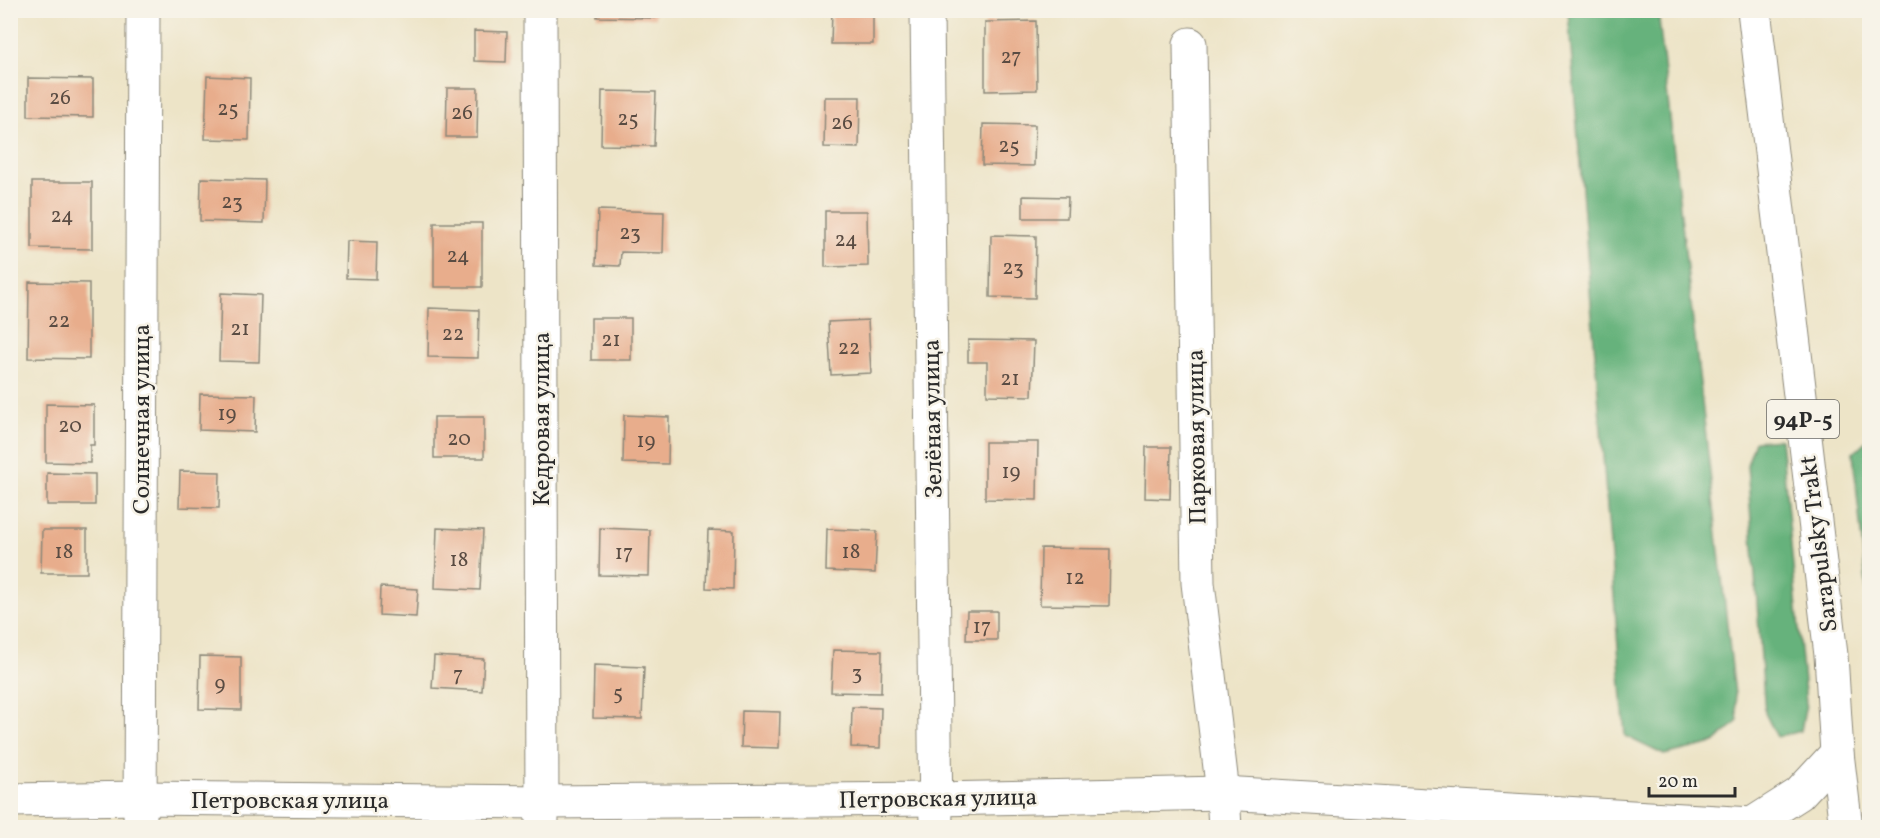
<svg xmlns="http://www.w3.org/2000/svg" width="1880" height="838" font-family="Vollkorn,serif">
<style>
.forest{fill:#66b27b;stroke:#486e53;stroke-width:1.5}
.building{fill:#e8ad8c}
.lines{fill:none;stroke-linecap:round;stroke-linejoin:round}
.minor-casing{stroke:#8c8879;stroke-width:35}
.primary-casing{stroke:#8c8879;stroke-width:35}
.minor{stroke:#fff;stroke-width:33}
.primary{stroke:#fff;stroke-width:33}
.labels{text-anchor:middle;stroke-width:5;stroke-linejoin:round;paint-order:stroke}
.number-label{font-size:21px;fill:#5a4c43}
.shield{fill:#f7f3e8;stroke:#686764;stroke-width:1.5}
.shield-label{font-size:22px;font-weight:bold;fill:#2b2b2b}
.street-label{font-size:24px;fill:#2b2b2b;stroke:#f7f3e8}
</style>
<rect width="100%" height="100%" fill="#f7f3e8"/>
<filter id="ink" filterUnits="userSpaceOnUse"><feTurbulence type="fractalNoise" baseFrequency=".0167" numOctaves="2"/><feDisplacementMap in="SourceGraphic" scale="12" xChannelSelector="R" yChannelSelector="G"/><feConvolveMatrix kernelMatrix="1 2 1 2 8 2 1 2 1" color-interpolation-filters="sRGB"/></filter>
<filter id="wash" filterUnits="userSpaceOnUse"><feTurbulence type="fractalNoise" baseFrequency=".008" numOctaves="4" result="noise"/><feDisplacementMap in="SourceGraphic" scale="24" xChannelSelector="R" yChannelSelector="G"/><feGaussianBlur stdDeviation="1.35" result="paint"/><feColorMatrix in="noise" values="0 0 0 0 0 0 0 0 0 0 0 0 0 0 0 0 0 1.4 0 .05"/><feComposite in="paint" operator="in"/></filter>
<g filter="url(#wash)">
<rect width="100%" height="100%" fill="#ede4c7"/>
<!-- forest -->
<g class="forest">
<polygon points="1568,11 1658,11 1738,721 1714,743 1664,755 1625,736"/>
<polygon points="1869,438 1869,614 1853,453"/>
<polygon points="1781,439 1806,704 1801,731 1777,737 1765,713 1747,465 1755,441"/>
</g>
<g id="blocks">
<!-- building -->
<g class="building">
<polygon points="597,10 655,10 655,18 597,17"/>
<polygon points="832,10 873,10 873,44 831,44"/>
<polygon points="1036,21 1037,90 985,91 985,22"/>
<polygon points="474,31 507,32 506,62 474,61"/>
<polygon points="207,76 250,78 249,140 205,139"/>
<polygon points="28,78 93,79 93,117 28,116"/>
<polygon points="447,88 478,88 477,137 446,137"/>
<polygon points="602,91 656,92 654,146 601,145"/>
<polygon points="825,97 860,97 859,148 824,147"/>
<polygon points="983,124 1035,125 1034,166 982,165"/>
<polygon points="201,178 265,180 264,223 200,221"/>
<polygon points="32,182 92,182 92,249 32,248"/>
<polygon points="1023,196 1068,197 1067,218 1023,218"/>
<polygon points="598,210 664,212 663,253 621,252 620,266 596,265"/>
<polygon points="825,211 867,211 868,266 825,267"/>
<rect x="434" y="223" width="48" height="64"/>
<polygon points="991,235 1036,236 1035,298 990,297"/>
<polygon points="347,241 377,242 376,279 346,278"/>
<polygon points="29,282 89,283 89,359 28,358"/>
<polygon points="221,293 261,295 259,362 219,361"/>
<polygon points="429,308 479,310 478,358 428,357"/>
<rect x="591" y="318" width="40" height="42"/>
<polygon points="868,320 871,373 831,375 828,322"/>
<polygon points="968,340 1034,341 1032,396 987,395 987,362 968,362"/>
<polygon points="200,394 256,395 255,432 199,430"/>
<polygon points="46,404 94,405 94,445 90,445 90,463 46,462"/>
<polygon points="624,415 669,417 668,464 623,463"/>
<rect x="434" y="417" width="50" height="41"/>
<polygon points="985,442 1038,442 1037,500 985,499"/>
<polygon points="1146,447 1171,447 1170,499 1145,498"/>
<polygon points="180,471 220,472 219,508 179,507"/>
<polygon points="47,473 95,474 95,505 47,505"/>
<polygon points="437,528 483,530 480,590 435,588"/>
<polygon points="600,528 650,530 649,576 599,575"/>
<polygon points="827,529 877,531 875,573 826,571"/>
<polygon points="42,530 87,530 87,573 41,573"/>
<polygon points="708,530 734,531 733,589 706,588"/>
<polygon points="1041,548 1110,549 1109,606 1040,605"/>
<polygon points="380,587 418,589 416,617 379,615"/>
<polygon points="967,611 997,611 997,640 966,640"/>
<polygon points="833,650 882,651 881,693 831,692"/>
<polygon points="200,656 241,657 241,710 199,709"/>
<polygon points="434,656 484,659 482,691 432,688"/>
<polygon points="594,665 644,667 642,719 593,718"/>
<polygon points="852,707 881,708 880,748 851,747"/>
<polygon points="742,711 780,712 779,748 741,747"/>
</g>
</g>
</g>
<g filter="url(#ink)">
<use href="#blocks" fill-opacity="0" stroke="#8c8879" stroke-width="1.5"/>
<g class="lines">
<!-- minor casing -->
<g class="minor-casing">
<g id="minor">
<polyline points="540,10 542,828"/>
<polyline points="927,10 936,828"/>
<polyline points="1190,44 1198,583 1223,793 1225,828"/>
<polyline points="10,800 140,798 542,802 936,799 1223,793 1752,824 1799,794 1837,753"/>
<polyline points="140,828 143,10"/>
</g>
</g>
<!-- primary casing -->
<g class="primary-casing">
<polyline id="primary" points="1754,10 1831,655 1837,753 1846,828"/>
</g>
<!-- minor -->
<use href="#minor" class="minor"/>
<!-- primary -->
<use href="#primary" class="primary"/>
</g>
</g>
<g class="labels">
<!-- number labels -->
<g class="number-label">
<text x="1011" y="63">27</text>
<text x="60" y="104">26</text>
<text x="228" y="115">25</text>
<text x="462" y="119">26</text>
<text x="628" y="125">25</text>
<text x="842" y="129">26</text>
<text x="1009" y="152">25</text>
<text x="232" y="208">23</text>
<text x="62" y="222">24</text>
<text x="630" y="239">23</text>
<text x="846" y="246">24</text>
<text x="458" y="262">24</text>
<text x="1013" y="274">23</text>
<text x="59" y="327">22</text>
<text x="240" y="335">21</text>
<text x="453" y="340">22</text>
<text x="611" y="346">21</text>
<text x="849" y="354">22</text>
<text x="1010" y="385">21</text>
<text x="227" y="420">19</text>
<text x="70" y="432">20</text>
<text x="459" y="445">20</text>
<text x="646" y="447">19</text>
<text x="1011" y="478">19</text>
<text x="64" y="558">18</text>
<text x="851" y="558">18</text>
<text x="624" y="559">17</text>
<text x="459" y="566">18</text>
<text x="1075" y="584">12</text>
<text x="982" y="633">17</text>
<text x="857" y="679">3</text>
<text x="458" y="681">7</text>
<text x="220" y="690">9</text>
<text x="618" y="699">5</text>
</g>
<!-- shield labels -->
<rect class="shield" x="1767" y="400" width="72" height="38" rx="4.5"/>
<g class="shield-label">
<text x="1803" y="427">94Р-5</text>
</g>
<!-- street labels -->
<g class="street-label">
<text transform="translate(141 419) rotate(-90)" y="8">Солнечная улица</text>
<text transform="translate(541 419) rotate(-90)" y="8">Кедровая улица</text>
<text transform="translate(932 419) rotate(-91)" y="8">Зелёная улица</text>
<text transform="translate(1196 437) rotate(-91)" y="8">Парковая улица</text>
<text transform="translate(1818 544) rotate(-97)" y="8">Sarapulsky Trakt</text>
<text transform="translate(938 798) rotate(-1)" y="8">Петровская улица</text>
<text x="290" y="808">Петровская улица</text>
</g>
</g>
<!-- margin -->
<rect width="1880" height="838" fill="none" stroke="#f7f3e8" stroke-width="36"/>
<!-- scale -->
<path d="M1649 787v9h86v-9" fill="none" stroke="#2b2b2b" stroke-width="3"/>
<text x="1658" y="787" font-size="18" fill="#2b2b2b" stroke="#f7f3e8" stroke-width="4.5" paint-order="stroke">20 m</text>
</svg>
